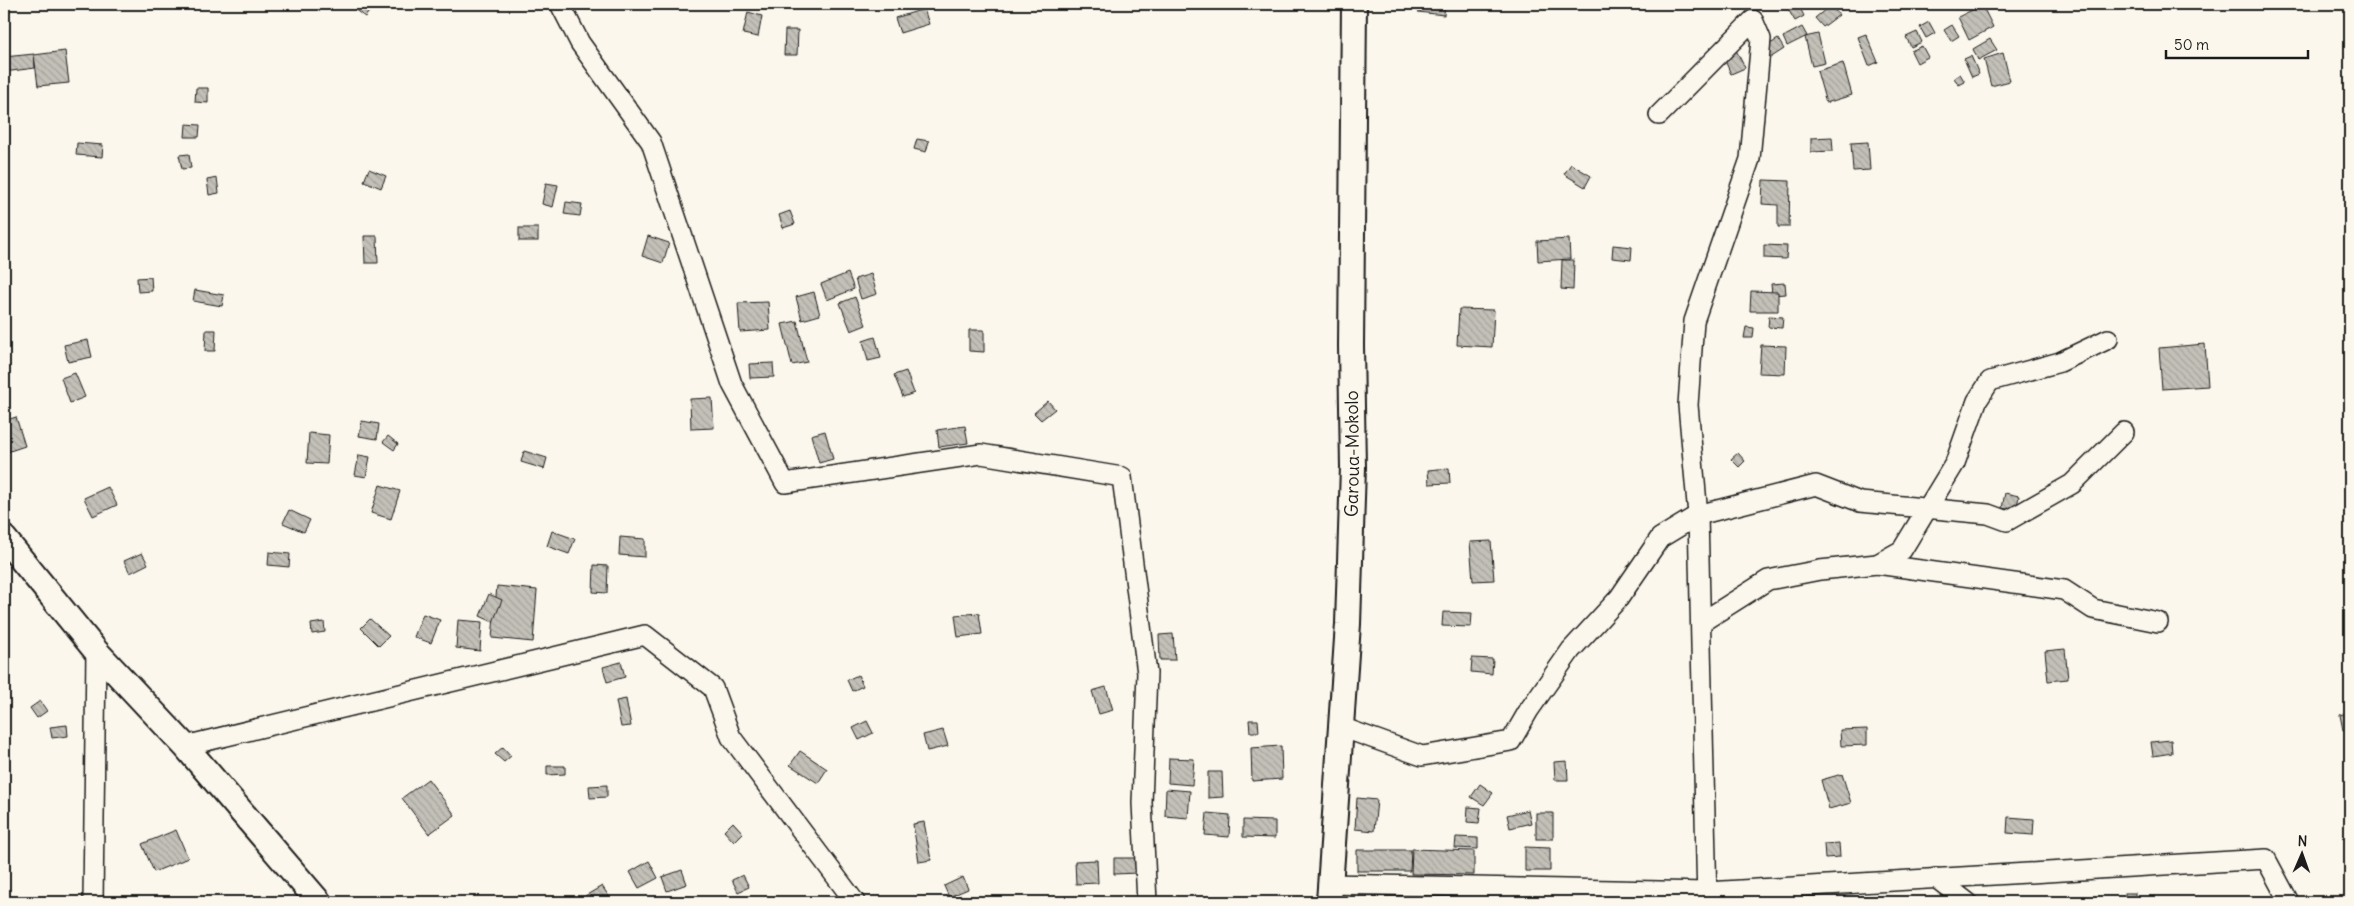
<svg xmlns="http://www.w3.org/2000/svg" width="2354" height="906" font-family="Delius,sans-serif">
<style>
.building{fill:url(#building-back-hatch);stroke:#1c1c1c}
.lines{fill:none;stroke-linecap:round;stroke-linejoin:round}
.minor-casing{stroke:#1c1c1c;stroke-width:22}
.major-casing{stroke:#1c1c1c;stroke-width:28}
.minor{stroke:#fbf7ec;stroke-width:19}
.major{stroke:#fbf7ec;stroke-width:24}
.labels{text-anchor:middle;stroke-width:4.5;stroke-linejoin:round;paint-order:stroke}
.street-label{font-size:18px;fill:#1c1c1c;stroke:#fbf7ec}
</style>
<defs>
<pattern id="building-back-hatch" width="6" height="6" patternUnits="userSpaceOnUse" patternTransform="scale(1.25)"><rect width="6" height="6" fill="#c3c0b8"/><path d="M-1 5l2 2M0 0l6 6M5-1l2 2" fill="none" stroke="#a7a49e"/></pattern>
</defs>
<rect width="100%" height="100%" fill="#fbf7ec"/>
<filter id="ink" filterUnits="userSpaceOnUse"><feTurbulence type="fractalNoise" baseFrequency=".02" numOctaves="2"/><feDisplacementMap in="SourceGraphic" scale="10" xChannelSelector="R" yChannelSelector="G"/><feConvolveMatrix kernelMatrix="1 2 1 2 8 2 1 2 1" color-interpolation-filters="sRGB"/></filter>
<g filter="url(#ink)">
<!-- building -->
<g class="building">
<polygon points="358,4 375,4 365,17 354,9"/>
<polygon points="1419,4 1445,4 1444,15 1418,12"/>
<polygon points="1785,4 1798,4 1804,16 1795,21"/>
<polygon points="1831,5 1839,15 1823,27 1815,18"/>
<polygon points="1982,5 1993,27 1969,40 1958,17"/>
<polygon points="924,9 929,24 900,33 895,18"/>
<polygon points="748,12 762,16 758,37 743,34"/>
<polygon points="1929,22 1935,33 1926,38 1920,27"/>
<polygon points="1952,25 1959,36 1951,41 1944,30"/>
<polygon points="1802,27 1807,36 1787,46 1783,37"/>
<polygon points="785,30 798,30 797,55 784,55"/>
<polygon points="1917,32 1922,42 1911,47 1906,37"/>
<polygon points="1818,34 1825,63 1812,66 1805,37"/>
<polygon points="1866,34 1878,62 1869,66 1858,37"/>
<polygon points="1778,39 1784,49 1759,65 1753,55"/>
<polygon points="1990,39 1997,50 1978,60 1973,49"/>
<polygon points="1922,46 1928,57 1917,63 1911,51"/>
<polygon points="1735,48 1745,68 1731,74 1722,54"/>
<polygon points="65,51 69,83 38,86 34,55"/>
<polygon points="2003,53 2010,81 1991,86 1984,59"/>
<polygon points="34,54 35,68 4,72 4,57"/>
<polygon points="1971,56 1979,74 1972,77 1964,59"/>
<polygon points="1843,63 1852,95 1826,103 1817,71"/>
<polygon points="1960,74 1965,82 1959,85 1954,78"/>
<polygon points="196,88 208,88 208,103 195,102"/>
<polygon points="186,124 200,125 199,137 185,137"/>
<polygon points="1832,137 1833,151 1811,152 1811,138"/>
<polygon points="917,139 929,141 926,152 914,149"/>
<polygon points="1868,142 1870,170 1853,171 1851,143"/>
<polygon points="77,143 103,145 102,157 76,155"/>
<polygon points="189,154 191,168 182,169 179,155"/>
<polygon points="1571,164 1591,176 1585,187 1564,174"/>
<polygon points="369,169 386,176 381,188 364,181"/>
<polygon points="217,178 219,193 209,195 207,180"/>
<polygon points="1763,180 1790,181 1789,227 1778,227 1778,205 1762,204"/>
<polygon points="546,183 558,185 553,207 542,204"/>
<polygon points="566,202 582,204 580,216 564,214"/>
<polygon points="790,211 795,224 783,228 779,215"/>
<rect x="519" y="228" width="19" height="13"/>
<polygon points="364,236 377,236 378,263 365,263"/>
<polygon points="648,236 669,243 663,263 642,256"/>
<polygon points="1569,239 1570,259 1538,261 1537,241"/>
<polygon points="1613,245 1632,247 1631,260 1612,258"/>
<polygon points="1764,245 1787,246 1786,259 1764,258"/>
<polygon points="1562,260 1574,260 1573,290 1561,289"/>
<polygon points="848,273 854,289 827,300 821,284"/>
<polygon points="871,274 877,294 861,299 855,279"/>
<polygon points="151,277 152,291 138,292 137,278"/>
<polygon points="1785,283 1786,294 1772,295 1771,284"/>
<polygon points="195,290 224,295 222,306 193,301"/>
<polygon points="1751,291 1778,292 1778,311 1750,311"/>
<polygon points="814,292 820,315 802,320 796,297"/>
<polygon points="855,297 866,325 851,331 840,303"/>
<polygon points="768,302 770,330 740,332 738,303"/>
<polygon points="1459,309 1494,310 1492,347 1457,345"/>
<polygon points="1769,316 1783,317 1782,328 1768,327"/>
<polygon points="797,321 807,362 792,365 782,324"/>
<polygon points="1746,327 1754,328 1753,338 1744,338"/>
<polygon points="206,330 216,330 215,351 205,351"/>
<polygon points="969,330 984,330 984,352 969,351"/>
<polygon points="875,337 881,358 868,361 863,341"/>
<polygon points="88,340 92,357 68,362 64,345"/>
<polygon points="2205,344 2208,386 2162,389 2159,348"/>
<polygon points="1761,345 1786,346 1785,374 1759,373"/>
<polygon points="773,363 774,377 750,378 749,364"/>
<polygon points="906,371 914,393 903,397 894,375"/>
<polygon points="75,373 85,397 70,403 61,378"/>
<polygon points="712,398 714,428 691,429 690,399"/>
<polygon points="1048,401 1055,409 1041,420 1034,413"/>
<polygon points="16,417 25,446 4,453 4,421"/>
<polygon points="362,421 379,424 377,439 359,436"/>
<polygon points="965,426 968,443 939,447 937,430"/>
<polygon points="825,431 833,459 819,463 811,435"/>
<polygon points="309,433 329,435 327,464 307,463"/>
<polygon points="388,436 398,444 394,450 383,442"/>
<polygon points="524,451 547,458 544,469 521,462"/>
<polygon points="1738,453 1745,461 1739,467 1731,459"/>
<polygon points="359,455 370,457 366,477 355,475"/>
<polygon points="1449,468 1450,483 1429,484 1428,470"/>
<polygon points="380,485 400,491 391,519 371,513"/>
<polygon points="108,487 117,505 93,516 84,498"/>
<polygon points="2005,493 2019,496 2016,511 2002,508"/>
<polygon points="289,510 310,520 304,532 283,523"/>
<polygon points="552,531 575,539 569,554 547,546"/>
<polygon points="620,537 645,539 645,557 619,555"/>
<polygon points="1491,541 1494,580 1473,581 1470,542"/>
<polygon points="269,552 290,554 289,567 268,565"/>
<polygon points="142,553 148,564 130,573 124,561"/>
<polygon points="594,565 608,566 607,593 593,592"/>
<polygon points="497,586 537,590 533,642 492,638"/>
<polygon points="489,594 502,600 493,622 480,616"/>
<polygon points="1443,612 1472,613 1471,627 1442,626"/>
<polygon points="979,613 982,634 958,637 955,615"/>
<polygon points="423,614 440,620 431,643 414,637"/>
<polygon points="370,619 389,636 379,646 361,628"/>
<polygon points="458,620 482,622 480,651 456,648"/>
<polygon points="324,622 325,632 312,634 311,624"/>
<polygon points="1173,634 1175,660 1160,660 1159,635"/>
<polygon points="2065,649 2068,679 2048,681 2045,651"/>
<polygon points="1472,658 1493,659 1492,674 1471,672"/>
<polygon points="621,662 625,677 607,682 603,667"/>
<polygon points="858,675 863,686 852,691 847,680"/>
<polygon points="1106,687 1113,710 1099,714 1092,691"/>
<polygon points="626,699 631,726 621,727 616,701"/>
<polygon points="40,701 47,711 37,718 30,708"/>
<polygon points="2350,712 2350,728 2343,730 2340,715"/>
<polygon points="1249,720 1258,720 1259,732 1250,732"/>
<polygon points="867,721 873,733 859,740 853,728"/>
<polygon points="67,725 68,736 52,738 50,727"/>
<polygon points="1867,729 1867,745 1841,746 1840,730"/>
<polygon points="943,730 948,746 927,751 923,735"/>
<polygon points="2171,740 2172,753 2153,756 2151,742"/>
<polygon points="1281,746 1282,779 1252,781 1251,748"/>
<polygon points="503,747 511,756 504,762 495,754"/>
<polygon points="800,751 827,769 818,783 790,765"/>
<polygon points="1169,758 1194,759 1192,785 1168,783"/>
<polygon points="1567,761 1568,780 1555,780 1554,762"/>
<polygon points="547,766 565,766 565,774 547,775"/>
<polygon points="1208,772 1222,772 1223,797 1208,798"/>
<polygon points="1842,774 1851,803 1829,809 1821,780"/>
<polygon points="428,779 455,815 429,834 402,798"/>
<polygon points="1480,784 1493,793 1484,805 1471,797"/>
<polygon points="607,785 607,797 590,798 589,786"/>
<polygon points="1166,789 1190,791 1188,818 1165,816"/>
<polygon points="1357,798 1377,800 1374,831 1355,829"/>
<polygon points="1468,807 1481,808 1479,823 1467,822"/>
<polygon points="1528,810 1531,823 1510,828 1507,815"/>
<polygon points="1207,813 1230,815 1229,837 1205,835"/>
<rect x="1536" y="813" width="17" height="26"/>
<polygon points="2008,817 2034,819 2033,835 2007,833"/>
<polygon points="1243,820 1275,821 1275,838 1243,837"/>
<polygon points="733,822 743,833 734,842 724,831"/>
<polygon points="924,822 931,860 919,862 913,824"/>
<polygon points="176,830 188,858 154,872 142,844"/>
<polygon points="1456,837 1478,838 1478,849 1455,848"/>
<polygon points="1839,843 1840,857 1825,858 1824,844"/>
<polygon points="1525,847 1550,848 1550,871 1525,871"/>
<polygon points="1412,849 1474,851 1474,875 1411,874"/>
<polygon points="1357,850 1411,850 1410,871 1357,871"/>
<polygon points="1114,858 1137,858 1138,873 1114,874"/>
<polygon points="1097,860 1098,883 1076,884 1075,861"/>
<polygon points="649,861 658,878 639,888 630,872"/>
<polygon points="682,870 687,884 667,891 662,877"/>
<polygon points="743,875 749,887 738,892 732,880"/>
<polygon points="963,877 968,889 949,897 944,886"/>
<polygon points="602,886 610,898 602,902 590,902 585,896"/>
<rect x="2125" y="893" width="10" height="9"/>
</g>
<g class="lines">
<!-- minor casing -->
<g class="minor-casing">
<g id="minor">
<polyline points="560,4 580,43 651,142 732,384 785,483 981,454 1122,477 1147,673 1142,803 1147,902"/>
<polyline points="1659,115 1753,20 1761,39 1750,159 1694,321 1688,405 1698,515 1707,902"/>
<polyline points="1877,564 2064,590 2093,609 2158,622"/>
<polyline points="1701,621 1705,620 1768,580 1820,570 1877,564 1902,550 1955,463 1977,401 1990,381 2060,362 2108,339"/>
<polyline points="1341,727 1422,756 1511,741 1529,710 1571,650 1619,598 1660,538 1698,515 1816,485 1860,502 1988,514 2007,521 2072,484 2124,432"/>
<polyline points="185,746 645,635 713,688 731,737 855,902"/>
<polyline points="1936,878 1967,902"/>
<polyline points="1330,884 1707,892 2266,859 2289,902"/>
<polyline points="93,902 96,651"/>
</g>
</g>
<!-- major casing -->
<g class="major-casing">
<g id="major">
<polyline points="4,538 96,651 185,746 319,902"/>
<path id="s1" d="M1329,902l19,-278 5,-157 -2,-121 3,-342"/>
</g>
</g>
<!-- minor -->
<use href="#minor" class="minor"/>
<!-- major -->
<use href="#major" class="major"/>
</g>
</g>
<g class="labels">
<!-- street labels -->
<g class="street-label">
<text dy="6" stroke="none"><textPath href="#s1" startOffset="449">Garoua-Mokolo</textPath></text>
</g>
</g>
<!-- margin -->
<rect width="2354" height="906" fill="none" stroke="#fbf7ec" stroke-width="20"/>
<rect x="10" y="10" width="2334" height="886" fill="none" stroke="#1c1c1c" stroke-width="2" filter="url(#ink)"/>
<!-- north arrow -->
<g transform="translate(2302 854) rotate(2)" stroke="#fbf7ec" stroke-width="4" paint-order="stroke">
<path d="M0-4L9 19L0 12L-9 19Z" fill="#1c1c1c"/>
<text y="-8" font-size="14" font-weight="bold" text-anchor="middle" fill="#1c1c1c">N</text>
</g>
<!-- scale -->
<path d="M2166 50v8h142v-8" fill="none" stroke="#1c1c1c" stroke-width="2.5"/>
<text x="2174" y="50" font-size="15" fill="#1c1c1c" stroke="#fbf7ec" stroke-width="4" paint-order="stroke">50 m</text>
</svg>
